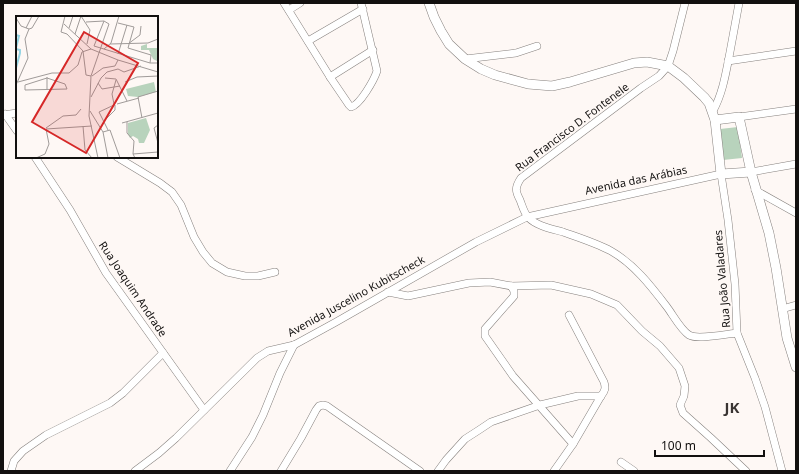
<svg xmlns="http://www.w3.org/2000/svg" width="799" height="474" font-family="'Noto Sans',sans-serif">
<style>
.green{fill:#b8d3bc}
.lines{fill:none;stroke-linecap:round;stroke-linejoin:round}
.minor-casing{stroke:#86817e;stroke-width:8}
.tertiary-casing{stroke:#86817e;stroke-width:10}
.minor{stroke:#fff;stroke-width:7}
.tertiary{stroke:#fff;stroke-width:9}
.labels{text-anchor:middle;stroke-width:4;stroke-linejoin:round;paint-order:stroke}
.street-label{font-size:11px;fill:#12100f;stroke:#fef8f5}
.district-label{font-size:15px;font-weight:bold;fill:#393432;stroke:#fef8f5}
.inset-river{fill:none;stroke:#95d4e3;stroke-width:2}
.inset-road{fill:none;stroke:#a09b99;stroke-width:1}
.view{fill:#d62828;fill-opacity:0.15;stroke:#d62828;stroke-width:2}
.inset-edge{fill:none;stroke:#12100f;stroke-width:2}
</style>
<rect width="100%" height="100%" fill="#fef8f5"/>
<!-- green -->
<polygon class="green" points="738,127 742,158 723,160 720,129"/>
<g class="lines">
<!-- minor casing -->
<g class="minor-casing">
<g id="minor">
<path d="M284,3l46,74 19,28 2,2c9,-2 23,-27 26,-36l-16,-68"/>
<path d="M685,3l-12,48 -5,15 -9,10 -18,12 -120,90c-6,9 -6,13 -1,22 2,5 4,13 8,17 8,9 24,12 35,15 17,6 33,11 48,19 23,13 40,35 56,56 6,8 14,23 22,28 8,5 38,-1 48,-2"/>
<polyline points="289,10 300,3"/>
<polyline points="308,41 363,9"/>
<polyline points="465,59 516,53 537,46"/>
<polyline points="728,61 796,51"/>
<polyline points="330,77 373,50"/>
<path d="M713,111c10,-18 13,-39 17,-59 3,-16 6,-33 9,-49"/>
<polyline points="5,114 17,131"/>
<polyline points="3,115 17,113"/>
<polyline points="739,117 796,109"/>
<polyline points="35,157 70,210 106,273 204,410"/>
<polyline points="117,157 160,183 172,192 181,205 194,237 203,252 212,263 227,272 245,276 258,276 275,272"/>
<polyline points="751,172 796,164"/>
<polyline points="755,190 796,213"/>
<polyline points="511,286 514,291 514,296 485,329 485,336 513,376 573,444"/>
<polyline points="388,292 408,296 469,283 490,282 511,286 551,285 591,294 617,305 642,331 660,346 679,368 685,386 684,396 680,405 683,413 711,438 746,471"/>
<polyline points="782,309 796,305"/>
<polyline points="621,462 634,471"/>
<polyline points="11,471 14,461 23,451 46,435 110,403 123,393 163,353"/>
<polyline points="135,471 159,453 176,438 257,358 268,351 294,345 336,322 476,242 527,217 721,174 728,220 735,284 737,333 755,378 765,407 782,471"/>
<polyline points="230,471 252,437 263,415 280,373 294,345"/>
<polyline points="281,471 301,438 316,410 319,406 323,405 327,406 420,471"/>
<polyline points="438,471 446,460 465,439 479,430 491,422 540,405 578,396 601,396"/>
<path d="M554,471l19,-27 28,-48c4,-5 5,-8 3,-14l-35,-67"/>
</g>
</g>
<!-- tertiary casing -->
<g class="tertiary-casing">
<g id="tertiary">
<polyline points="429,3 434,17 441,31 449,44 465,59 481,69 495,75 528,84 552,86 570,82 634,63 647,62 668,66 684,78 704,97 709,103 715,120 721,174 751,172"/>
<polyline points="715,120 739,117 751,172 769,233 776,268 787,338 796,367"/>
</g>
</g>
<!-- minor -->
<use href="#minor" class="minor"/>
<!-- tertiary -->
<use href="#tertiary" class="tertiary"/>
</g>
<g class="labels">
<!-- street labels -->
<g class="street-label">
<text transform="translate(572 127) rotate(-37)" y="4">Rua Francisco D. Fontenele</text>
<text transform="translate(636 180) rotate(-12)" y="4">Avenida das Arábias</text>
<text transform="translate(722 279) rotate(-95)" y="4">Rua João Valadares</text>
<text transform="translate(133 289) rotate(56)" y="4">Rua Joaquim Andrade</text>
<text transform="translate(356 296) rotate(-29)" y="4">Avenida Juscelino Kubitscheck</text>
</g>
<!-- district labels -->
<g class="district-label">
<text x="732" y="413">JK</text>
</g>
</g>
<!-- overview -->
<g transform="translate(16 16)">
<rect width="142" height="142" fill="#fef8f5"/>
<path d="M131,28v4h11l-1,13 -4,-2 -4,-9h-8v-4zM138,66l2,10 -18,5 -10,-1 -2,-7zM130,102l4,12 -6,13h-5l-1,-4 -5,-3 -3,2 -2,-4v-11z" fill="#b8d3bc"/>
<path class="inset-river" d="M0,19l3,1 -3,12M0,33l4,1v3l-4,15"/>
<path class="inset-road" d="M49,0l-4,16 6,2 16,17 3,24 5,1M65,0l9,14 -3,14M0,2l5,8 8,3M70,6l18,-1 5,3 -18,52 -2,40 9,42M102,7l16,4 -6,21 23,7 -1,8M48,8l27,25 27,11 40,12M10,12l6,-12M53,12l4,-12M13,13l3,-1 7,-12M59,18l6,-18M94,28l38,-1 10,-4M112,28l12,-9 1,-9M78,30l56,17h8M78,30l10,-25M88,33l7,-6 8,-27M102,38l9,-29M76,60l11,-8 12,-2 3,-6M31,62l18,6 2,5 -42,1v-5zM89,62l11,1 11,22M2,66l34,-9h17l9,-8 4,-13 9,-3M109,66l12,-5 21,-1M82,67l4,6 18,-3M0,69l12,-27 -3,-19 4,-10M31,74v-13M75,81l10,-19 6,-6 11,-3 6,3 17,-6M98,88l-2,-10 4,-14M101,88l22,-6M74,95l13,21 5,26M126,102l-4,-21 20,-6M88,105l11,-11v-5M111,106v11l7,8 -1,13 2,4M106,107l36,-10M67,110l2,24 7,8M30,112l17,-12 13,-1 5,-6M30,113l46,-3M92,114l-9,-18 15,-7M87,116l7,-2 10,28M142,127l-4,-15 4,-3M117,138l25,-2M20,142l9,-4 4,-10 -3,-15"/>
<path class="view" d="M68,16l54,31 -52,90 -54,-31z"/>
<rect width="142" height="142" class="inset-edge"/>
</g>
<!-- border -->
<rect width="799" height="474" fill="none" stroke="#12100f" stroke-width="8"/>
<!-- scale -->
<path d="M655 450v6h109v-6" fill="none" stroke="#12100f" stroke-width="2"/>
<text x="661" y="450" font-size="12" fill="#12100f" stroke="#fef8f5" stroke-width="3" paint-order="stroke">100 m</text>
</svg>
